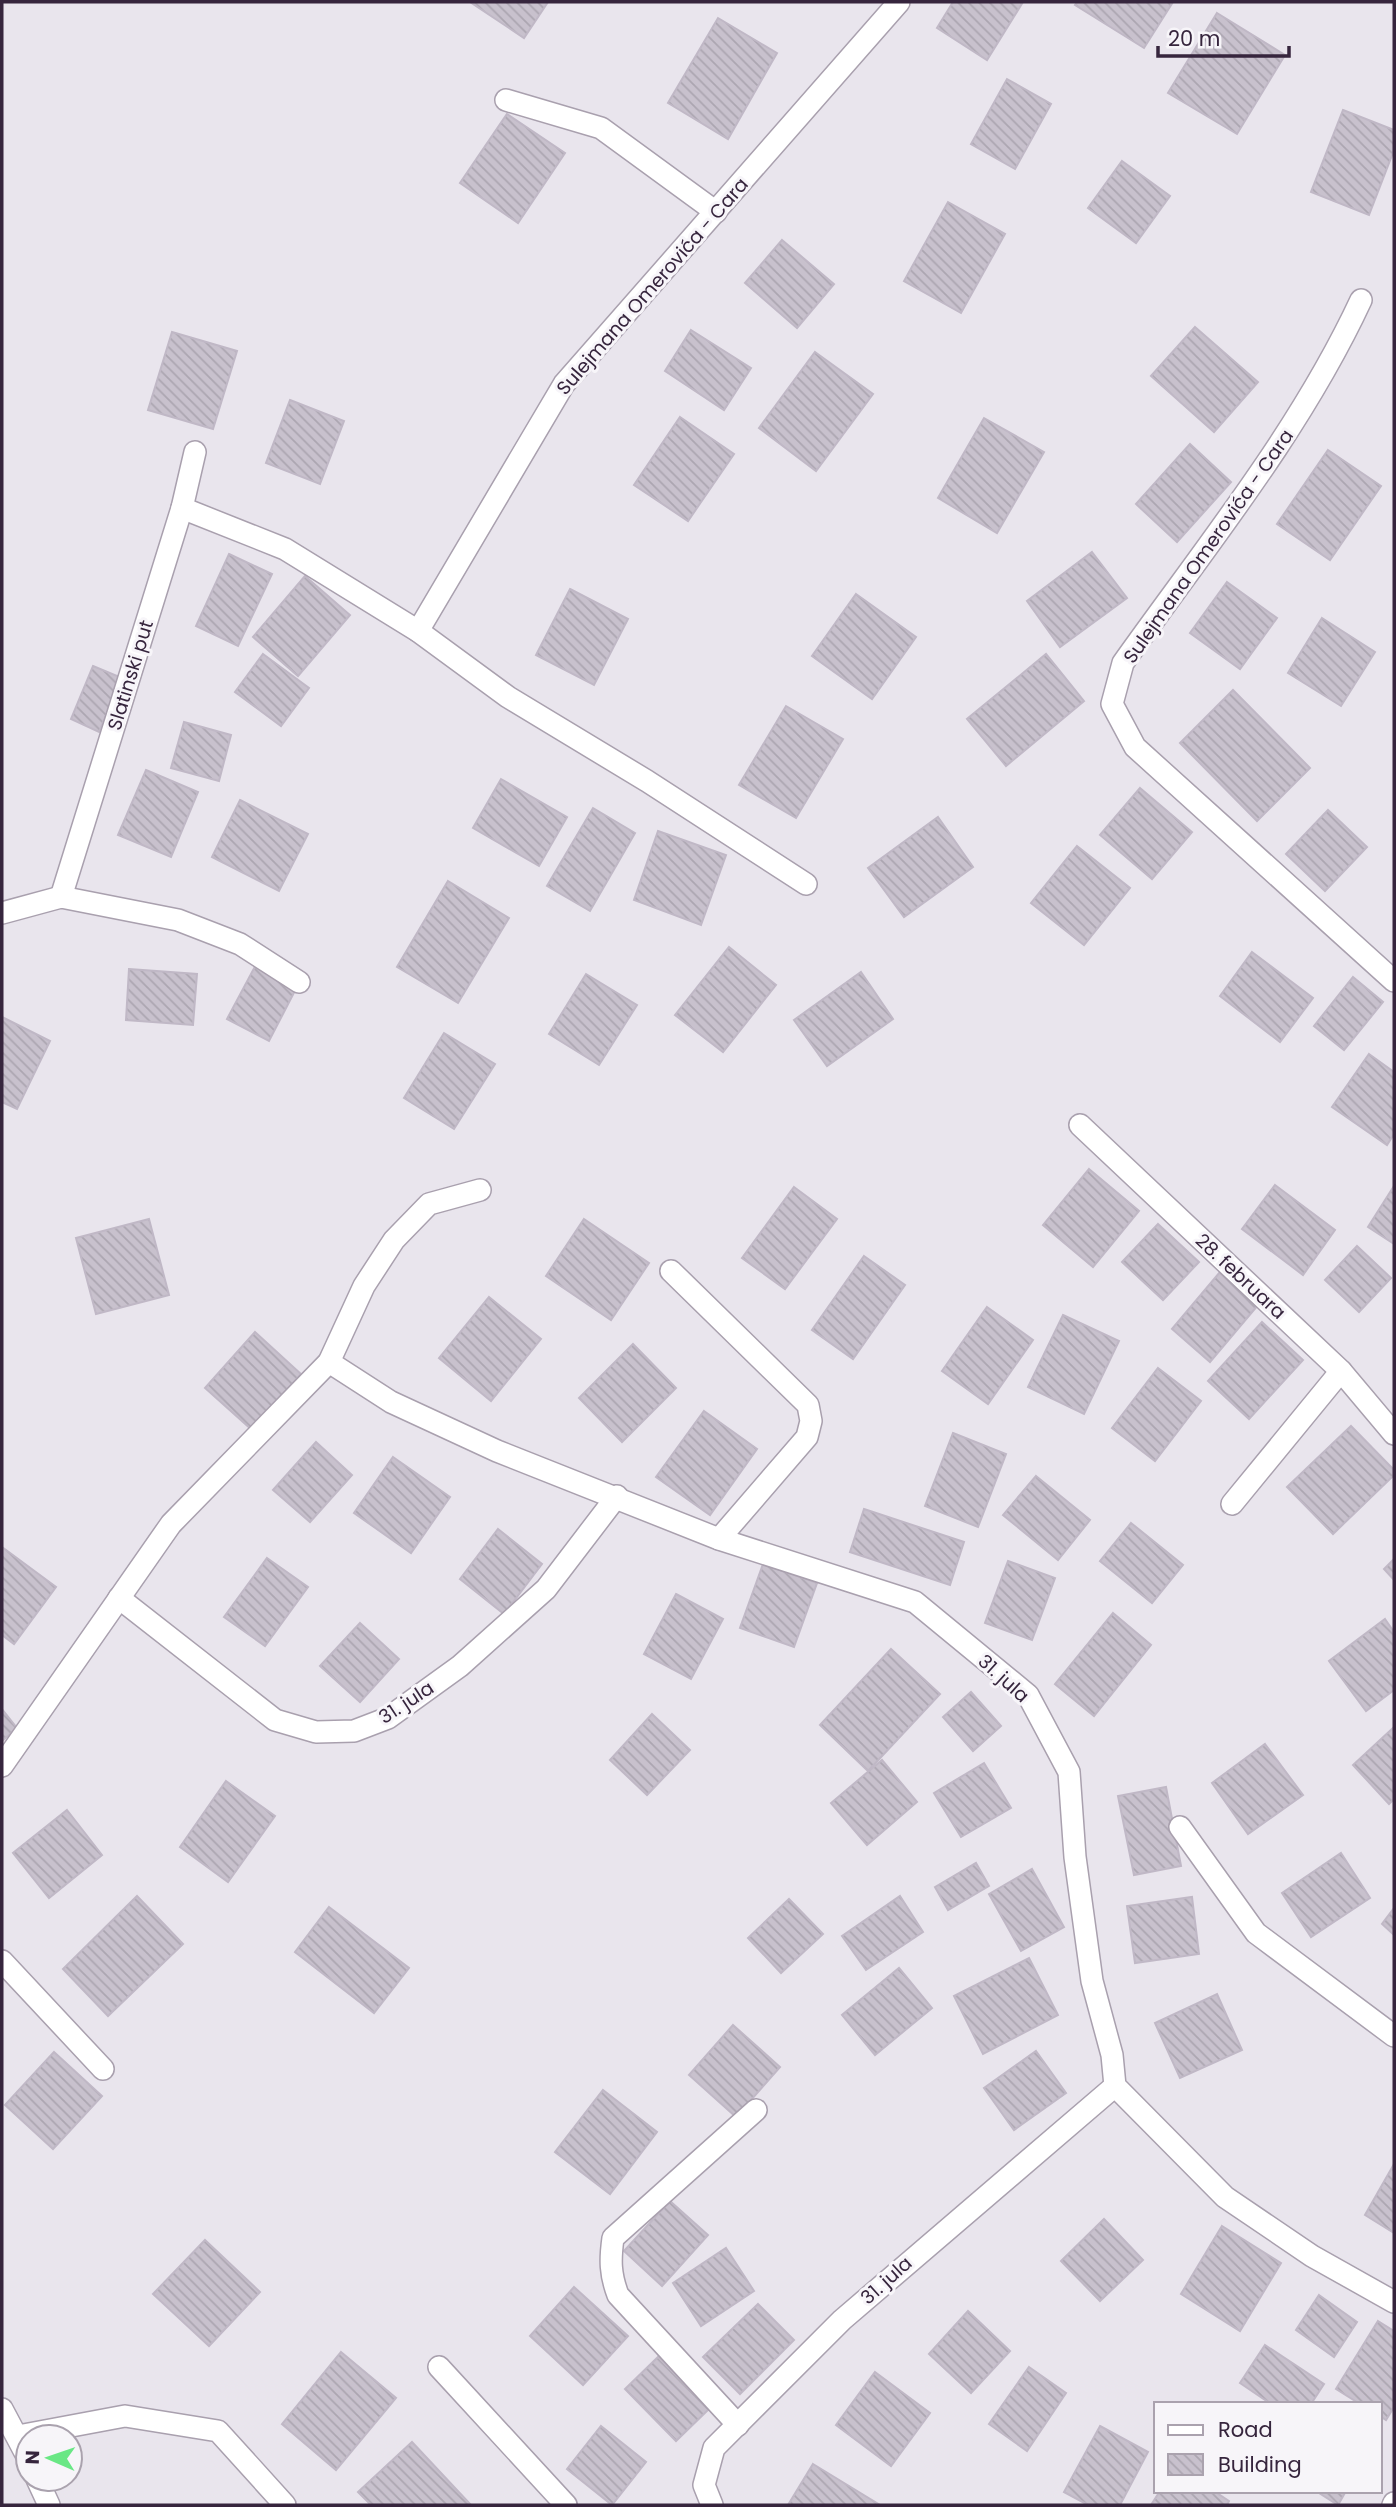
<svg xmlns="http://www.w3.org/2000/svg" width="1396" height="2507" font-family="Poppins,sans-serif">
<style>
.building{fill:url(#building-back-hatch);stroke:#c0b8c6;stroke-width:2}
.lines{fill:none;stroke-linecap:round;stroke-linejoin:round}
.street-casing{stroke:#a9a0ae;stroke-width:24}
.street{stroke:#fff;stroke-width:21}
.labels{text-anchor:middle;stroke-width:6;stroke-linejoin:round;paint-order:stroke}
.street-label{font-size:19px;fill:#36253d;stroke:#f7f5f9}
</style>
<defs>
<pattern id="building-back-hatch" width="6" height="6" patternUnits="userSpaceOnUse" patternTransform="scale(1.75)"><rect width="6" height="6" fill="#c8c1cd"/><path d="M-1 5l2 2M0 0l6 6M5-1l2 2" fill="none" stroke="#aca6b1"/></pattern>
</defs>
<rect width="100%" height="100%" fill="#e9e5ed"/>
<!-- building -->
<g class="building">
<polygon points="470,2 548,2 524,38"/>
<polygon points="953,2 1023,2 987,60 937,28"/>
<polygon points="1077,2 1173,2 1144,48 1075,5"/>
<polygon points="1217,13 1285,55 1237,134 1168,93"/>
<polygon points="718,18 777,53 728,139 668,103"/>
<polygon points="1007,79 1051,104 1015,169 971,144"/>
<polygon points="1343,110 1394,130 1394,150 1369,215 1311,192"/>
<polygon points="507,114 565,153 518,223 460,183"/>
<polygon points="1122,161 1170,196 1136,243 1088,208"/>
<polygon points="948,202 1005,234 961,313 904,281"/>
<polygon points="782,240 834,284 797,328 745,283"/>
<polygon points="1195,327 1258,382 1214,432 1151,376"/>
<polygon points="691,330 751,368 724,410 665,371"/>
<polygon points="172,332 237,351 213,429 148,410"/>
<polygon points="815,352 873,394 816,471 759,428"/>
<polygon points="290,400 344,421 320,484 266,463"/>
<polygon points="680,417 734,454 688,521 634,485"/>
<polygon points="984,418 1044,452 997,533 938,498"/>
<polygon points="1190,444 1231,482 1177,542 1136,504"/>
<polygon points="1328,450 1381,486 1330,560 1277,524"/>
<polygon points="1092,552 1127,598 1060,647 1027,601"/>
<polygon points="229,554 272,574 238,646 196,626"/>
<polygon points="305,576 350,615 298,676 253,637"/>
<polygon points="1227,582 1277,618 1240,669 1190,633"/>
<polygon points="570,589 628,619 594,685 536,655"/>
<polygon points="856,594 916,637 872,699 812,656"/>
<polygon points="1322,618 1375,652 1341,706 1288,673"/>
<polygon points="263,654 309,688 281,726 235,692"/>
<polygon points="1046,654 1084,701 1006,766 967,719"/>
<polygon points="93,666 122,678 99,732 71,719"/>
<polygon points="1233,690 1310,768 1257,821 1180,743"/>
<polygon points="786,706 843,739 796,818 739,785"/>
<polygon points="184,722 231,735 219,781 171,768"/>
<polygon points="146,770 198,792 171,857 118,835"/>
<polygon points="501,779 567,817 539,866 473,828"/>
<polygon points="1140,788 1192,832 1152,879 1100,835"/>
<polygon points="240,800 308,834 279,891 212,857"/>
<polygon points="593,808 635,833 590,911 547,886"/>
<polygon points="1328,810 1367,847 1325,891 1286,854"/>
<polygon points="938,817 973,867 904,917 868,868"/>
<polygon points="658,831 726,855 701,925 634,900"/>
<polygon points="1077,846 1130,888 1084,945 1031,903"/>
<polygon points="448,881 509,918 458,1003 397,967"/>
<polygon points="729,947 776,985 723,1052 675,1015"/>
<polygon points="1252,952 1313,998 1280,1042 1220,996"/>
<polygon points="258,961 299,983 269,1041 227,1019"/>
<polygon points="129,969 197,974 193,1025 126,1020"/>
<polygon points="861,972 893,1019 827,1066 794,1020"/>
<polygon points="586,974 637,1005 599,1065 549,1034"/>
<polygon points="1353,977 1383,1002 1344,1050 1314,1026"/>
<polygon points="2,1017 50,1041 17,1109 2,1102"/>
<polygon points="444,1033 495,1064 454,1129 404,1098"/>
<polygon points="1369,1054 1394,1072 1394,1134 1387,1145 1332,1107"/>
<polygon points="1089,1169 1139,1211 1093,1267 1043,1225"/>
<polygon points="1275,1185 1335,1230 1303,1275 1242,1229"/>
<polygon points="1394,1186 1394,1244 1368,1227"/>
<polygon points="794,1187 837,1219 785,1289 742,1258"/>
<polygon points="149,1219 169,1295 96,1314 76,1238"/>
<polygon points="584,1219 649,1263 611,1320 546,1276"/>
<polygon points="1158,1224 1199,1262 1163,1300 1122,1262"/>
<polygon points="1357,1246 1391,1278 1359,1312 1325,1280"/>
<polygon points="864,1256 905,1285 853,1359 812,1330"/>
<polygon points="1220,1272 1258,1305 1210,1362 1172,1329"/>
<polygon points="489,1297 541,1339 491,1401 439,1358"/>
<polygon points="987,1307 1033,1340 988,1404 942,1371"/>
<polygon points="1063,1315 1119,1341 1084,1414 1028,1387"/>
<polygon points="1262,1322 1303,1360 1249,1419 1208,1381"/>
<polygon points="255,1332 301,1374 252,1430 205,1388"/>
<polygon points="633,1344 676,1388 622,1442 579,1398"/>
<polygon points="1158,1368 1201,1401 1155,1461 1112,1428"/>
<polygon points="704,1411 757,1449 710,1515 656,1477"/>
<polygon points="1351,1426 1394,1470 1394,1475 1333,1534 1287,1487"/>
<polygon points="953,1433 1006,1454 978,1527 925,1506"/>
<polygon points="316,1442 352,1475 310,1522 273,1490"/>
<polygon points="393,1457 450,1497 411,1553 354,1513"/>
<polygon points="1036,1476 1090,1520 1058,1560 1003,1515"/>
<polygon points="864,1509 964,1542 950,1585 850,1552"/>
<polygon points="1131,1523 1183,1565 1152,1603 1100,1561"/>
<polygon points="498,1529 542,1564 504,1614 460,1579"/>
<polygon points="2,1547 56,1587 14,1644 2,1635"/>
<polygon points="267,1558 308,1587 265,1646 224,1617"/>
<polygon points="1394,1559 1394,1580 1384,1569"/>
<polygon points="1008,1561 1055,1578 1032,1640 985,1623"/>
<polygon points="763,1564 817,1583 794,1647 740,1628"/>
<polygon points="676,1594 723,1619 691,1679 644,1654"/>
<polygon points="1113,1613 1151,1645 1094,1716 1055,1684"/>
<polygon points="1385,1619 1394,1632 1394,1690 1366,1711 1329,1661"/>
<polygon points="360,1623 399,1659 360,1702 320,1666"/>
<polygon points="891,1649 940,1694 868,1771 820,1725"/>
<polygon points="971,1692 1001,1726 973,1751 943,1717"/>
<polygon points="2,1709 17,1728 2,1741"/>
<polygon points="652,1714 690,1750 647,1795 610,1760"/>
<polygon points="1394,1727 1394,1799 1389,1804 1353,1765"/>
<polygon points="1265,1744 1303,1795 1248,1834 1212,1783"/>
<polygon points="882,1760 917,1802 867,1845 831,1803"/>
<polygon points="984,1763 1011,1808 961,1837 934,1793"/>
<polygon points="226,1781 275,1816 228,1882 180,1847"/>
<polygon points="1166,1787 1181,1866 1134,1875 1118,1796"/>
<polygon points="67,1810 102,1855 49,1898 13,1853"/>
<polygon points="1341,1853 1370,1898 1311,1937 1282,1893"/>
<polygon points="976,1863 989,1886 948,1910 935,1887"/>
<polygon points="1032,1869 1064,1927 1021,1951 989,1894"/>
<polygon points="137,1896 183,1944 108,2016 63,1969"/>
<polygon points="900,1896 923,1932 866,1970 842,1936"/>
<polygon points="1192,1897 1199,1954 1135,1963 1127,1906"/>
<polygon points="789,1899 823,1934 781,1973 748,1938"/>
<polygon points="329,1907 409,1968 374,2013 295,1952"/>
<polygon points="1394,1908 1394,1935 1382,1924"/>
<polygon points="1029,1958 1058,2015 983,2054 954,1996"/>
<polygon points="899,1968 932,2008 875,2055 842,2015"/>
<polygon points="1217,1994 1242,2050 1180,2078 1155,2023"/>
<polygon points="733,2025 780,2067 736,2117 689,2075"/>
<polygon points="1036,2051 1066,2093 1014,2130 984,2088"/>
<polygon points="54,2052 102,2096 53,2149 5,2105"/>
<polygon points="603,2090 657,2132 610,2194 555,2152"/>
<polygon points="1394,2164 1394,2233 1365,2215"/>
<polygon points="670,2201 708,2235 662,2286 624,2251"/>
<polygon points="1104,2219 1143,2260 1100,2301 1061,2261"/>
<polygon points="1222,2226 1281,2263 1240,2331 1181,2294"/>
<polygon points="205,2240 260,2292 209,2346 153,2294"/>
<polygon points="726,2248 754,2291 701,2326 673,2283"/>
<polygon points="574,2287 628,2336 583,2385 530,2336"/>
<polygon points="1319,2295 1357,2322 1334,2357 1296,2330"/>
<polygon points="758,2304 794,2340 740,2394 703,2357"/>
<polygon points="968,2311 1010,2351 971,2393 929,2354"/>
<polygon points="1378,2321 1394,2331 1394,2407 1386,2420 1380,2416 1380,2404 1360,2404 1336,2389"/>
<polygon points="1265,2345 1324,2384 1311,2404 1271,2404 1240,2383"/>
<polygon points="341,2352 396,2398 336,2470 282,2424"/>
<polygon points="658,2357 709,2409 676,2441 625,2389"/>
<polygon points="1029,2367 1066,2393 1027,2451 989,2424"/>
<polygon points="875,2372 930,2413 891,2466 836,2425"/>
<polygon points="601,2426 646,2462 612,2505 567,2469"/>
<polygon points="1100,2426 1148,2452 1120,2505 1088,2505 1064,2492"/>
<polygon points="412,2442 471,2505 371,2505 358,2492"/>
<polygon points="813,2464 880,2505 788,2505"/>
<polygon points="1160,2491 1214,2491 1229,2501 1227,2505 1151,2505"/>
<polygon points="1316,2491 1346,2491 1338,2505"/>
</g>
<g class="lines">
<!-- street casing -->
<g class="street-casing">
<g id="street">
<polyline points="506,100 601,128 716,212"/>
<path d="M1361,300c-61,131 -154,245 -238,363l-11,41 23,43 259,234"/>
<polyline points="182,508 285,549 418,631 508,697 647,781 806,884"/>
<polyline points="418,631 564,384 899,2"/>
<polyline points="61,897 182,508 195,452"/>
<polyline points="2,913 61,897 178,920 240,944 299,982"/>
<polyline points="1080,1125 1341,1371 1394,1434"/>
<polyline points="671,1271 808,1405 811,1421 807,1437 719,1539"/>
<polyline points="329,1362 391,1402 497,1451 719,1539 915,1602 1028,1695 1069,1772 1075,1857 1092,1981 1112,2055 1115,2086 1225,2197 1312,2256 1394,2302"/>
<polyline points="1232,1504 1341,1371"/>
<polyline points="119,1598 275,1720 316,1732 354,1731 388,1718 460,1666 546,1589 617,1496"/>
<polyline points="2,1766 171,1524 329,1362 364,1286 394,1240 429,1204 480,1190"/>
<polyline points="1180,1827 1256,1933 1394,2036"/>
<polyline points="2,1961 103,2069"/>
<polyline points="439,2367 566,2505"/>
<polyline points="2,2409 28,2458"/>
<path d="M738,2425l-120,-130c-8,-21 -8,-35 -5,-57l143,-128"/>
<polyline points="18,2436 125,2416 218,2431 285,2505"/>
<polyline points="37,2479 49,2505"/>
<polyline points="712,2505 704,2485 714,2448 842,2320 1115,2086"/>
<polyline points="1393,2505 1394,2503"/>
</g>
</g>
<!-- street -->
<use href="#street" class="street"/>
</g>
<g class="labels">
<!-- street labels -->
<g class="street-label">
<text transform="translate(652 286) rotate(-49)" y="7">Sulejmana Omerovića - Cara</text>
<text transform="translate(1208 546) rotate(-55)" y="7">Sulejmana Omerovića - Cara</text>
<text transform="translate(130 675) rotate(-73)" y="7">Slatinski put</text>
<text transform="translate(1241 1276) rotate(43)" y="7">28. februara</text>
<text transform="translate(1004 1678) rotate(42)" y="7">31. jula</text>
<text transform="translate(406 1702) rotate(-33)" y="7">31. jula</text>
<text transform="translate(886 2280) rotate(-42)" y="7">31. jula</text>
</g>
</g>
<!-- border -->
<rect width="1396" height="2507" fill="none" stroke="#36253d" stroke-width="7"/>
<!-- legend -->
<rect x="1154" y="2402" width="228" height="91" fill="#f7f5f9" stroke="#aaa2ae" stroke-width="2"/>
<rect x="1168" y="2425" width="35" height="10" fill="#ffffff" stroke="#aaa2ae" stroke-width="2"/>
<text x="1218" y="2437" font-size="21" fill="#36253d">Road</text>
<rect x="1168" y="2454" width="35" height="21" fill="url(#building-back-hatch)" stroke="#aaa2ae" stroke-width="2"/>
<text x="1218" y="2472" font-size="21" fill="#36253d">Building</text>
<!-- north arrow -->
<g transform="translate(49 2458) rotate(272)"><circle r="33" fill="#f7f5f9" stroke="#aaa2ae" stroke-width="2"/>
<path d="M0-5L12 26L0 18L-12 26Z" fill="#69e785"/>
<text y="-10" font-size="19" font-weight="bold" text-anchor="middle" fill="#36253d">N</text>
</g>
<!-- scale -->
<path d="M1158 46v10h131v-10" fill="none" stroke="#36253d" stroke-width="3.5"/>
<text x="1168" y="46" font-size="21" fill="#36253d" stroke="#f7f5f9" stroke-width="5" paint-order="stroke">20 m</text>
</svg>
